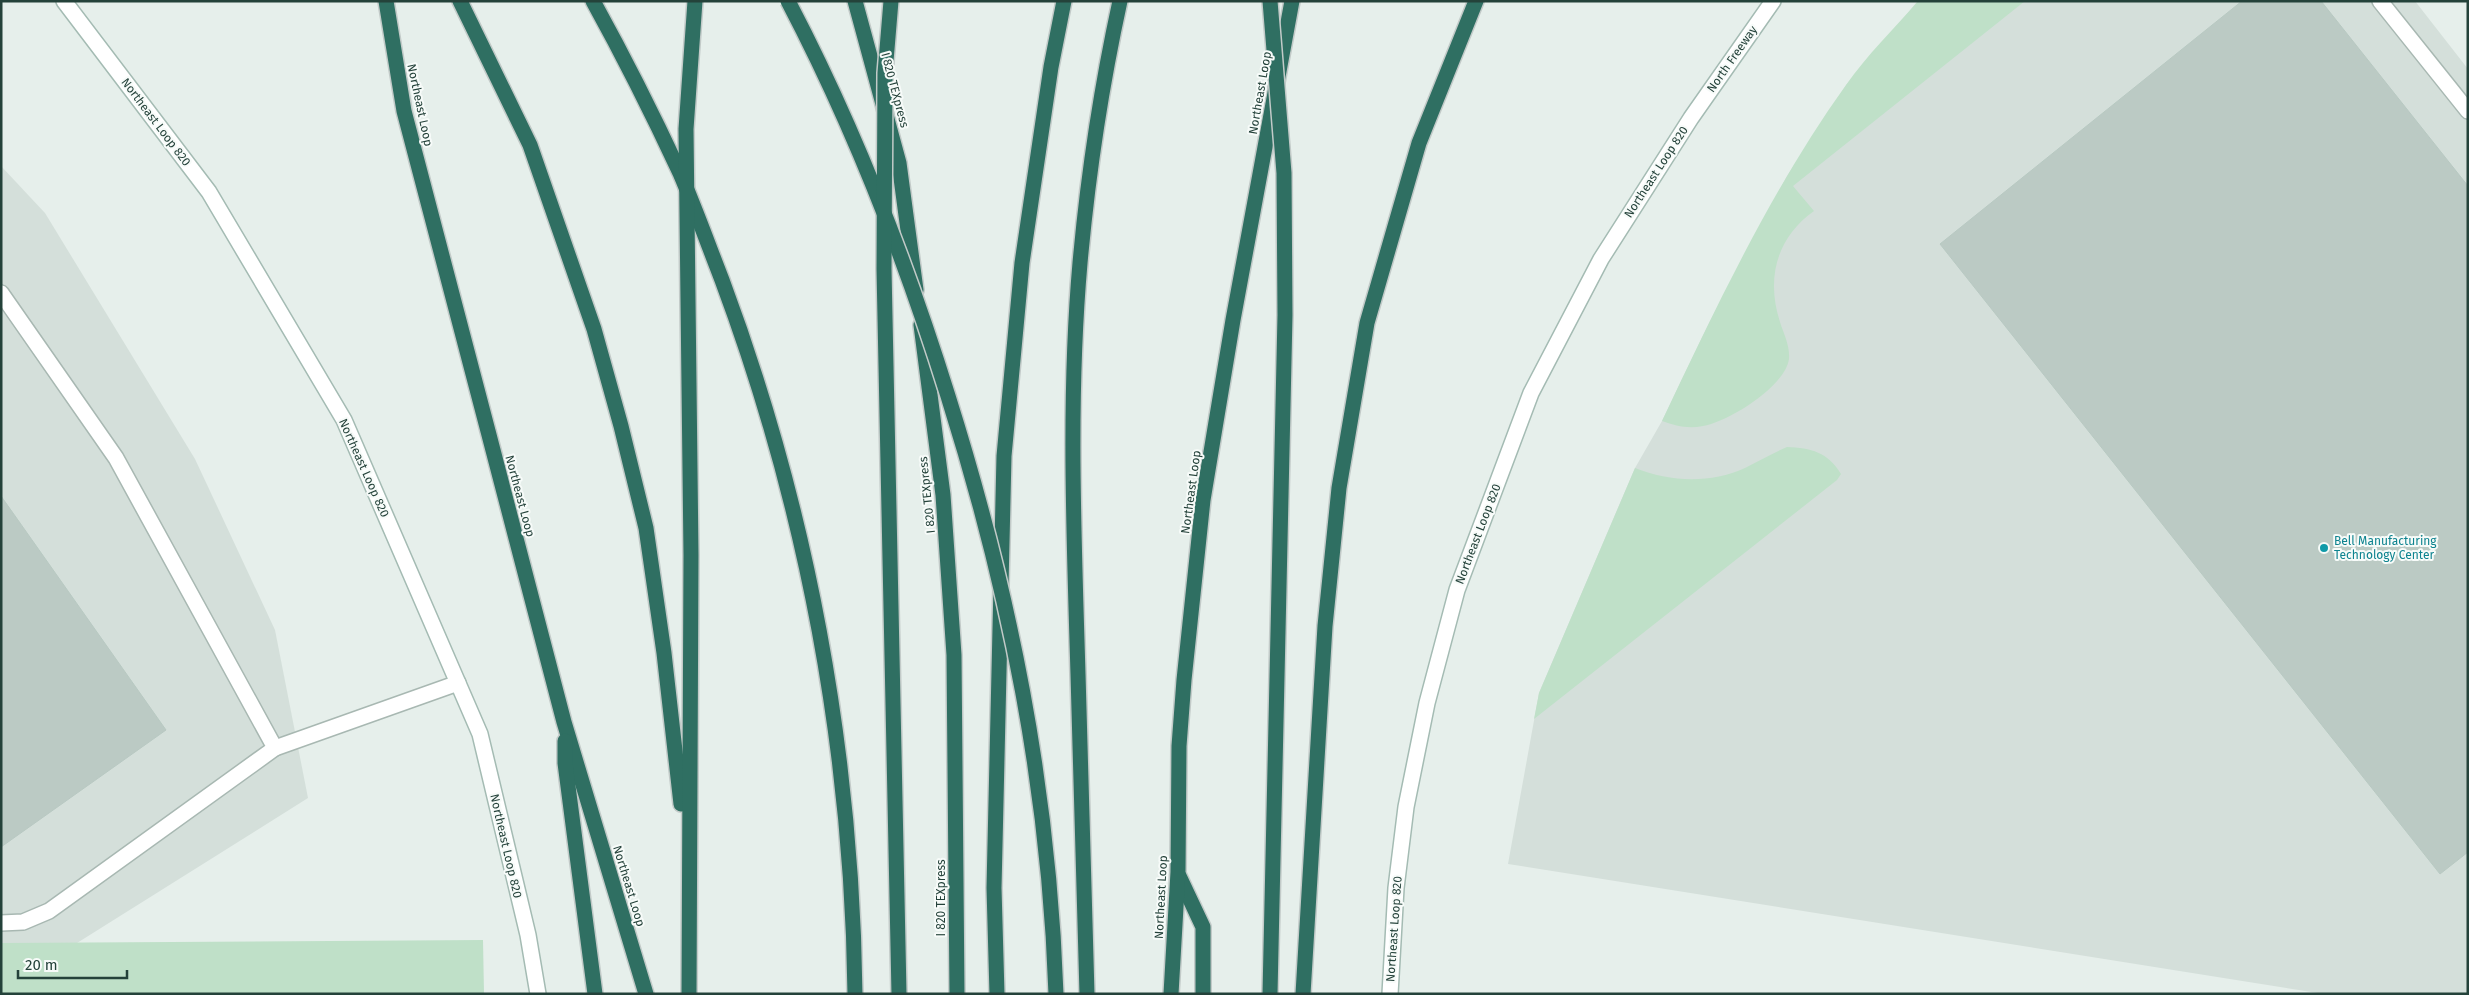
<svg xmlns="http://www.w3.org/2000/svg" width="2469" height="995" font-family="'Fira Sans',sans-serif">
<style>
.built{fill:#d4dfda}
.green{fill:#bfe0c8}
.building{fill:#bbcac4;stroke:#b8c9c2}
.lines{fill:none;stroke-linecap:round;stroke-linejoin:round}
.lane-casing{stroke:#a8b8b2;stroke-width:18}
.secondary-casing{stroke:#a4bbb3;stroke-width:18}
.highway-casing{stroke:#c2cac8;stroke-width:18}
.lane{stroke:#fff;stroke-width:15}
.secondary{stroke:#fff;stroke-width:15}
.highway{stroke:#2f6f62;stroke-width:15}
.highway-bridge-casing{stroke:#c2cac8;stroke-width:18;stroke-linecap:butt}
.highway-bridge{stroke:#2f6f62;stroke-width:15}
.culture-dot{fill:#0f9aa8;stroke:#f7fbf9;stroke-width:2}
.labels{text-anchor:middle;stroke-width:4;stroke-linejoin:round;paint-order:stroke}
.street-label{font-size:12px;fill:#24423a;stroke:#f7fbf9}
.culture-label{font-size:12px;fill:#0d838f;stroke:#f7fbf9;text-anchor:start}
</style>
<rect width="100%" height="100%" fill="#e6efeb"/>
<!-- built -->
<g class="built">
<polygon points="1918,1 2415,1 2468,69 2468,994 2324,994 1508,864 1539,693 1635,468 1662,421 1710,321 1787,176 1847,84"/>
<polygon points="1,166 45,213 195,459 275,630 308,798 77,943 1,943"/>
</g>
<!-- green -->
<g class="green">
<path d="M1918,1h107l-232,185 21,25c-38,27 -48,68 -34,111 4,13 10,23 9,37 -4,28 -61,63 -86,67 -15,3 -27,0 -41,-5 54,-114 110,-233 184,-336 21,-30 48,-56 72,-84z"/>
<path d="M1787,447c24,1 41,5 54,27l-4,6 -303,239 5,-26 96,-225c35,14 75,16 110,0 14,-7 28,-15 42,-21z"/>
<polygon points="483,940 484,994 1,994 1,943"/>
</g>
<!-- building -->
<g class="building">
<polygon points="2242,1 2321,1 2468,186 2468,852 2440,874 1940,244"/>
<polygon points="1,496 166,730 1,847"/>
</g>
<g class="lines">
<!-- lane casing -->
<g class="lane-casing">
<g id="lane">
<polyline points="2380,1 2468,111"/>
<polyline points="1,293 116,458 275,748 49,911 23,922 1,923"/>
<polyline points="275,748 458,683"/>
</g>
</g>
<!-- secondary casing -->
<g class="secondary-casing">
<g id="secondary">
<polyline points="64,1 209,192 344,420 480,734 528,935 538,994"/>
<polyline points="1390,994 1396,888 1406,807 1427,703 1457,590 1531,393 1601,259 1691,118 1773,1"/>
</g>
</g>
<!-- highway casing -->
<g class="highway-casing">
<g id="highway">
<polyline points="386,1 404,111 488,431 564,722 646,994"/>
<polyline points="460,1 530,145 594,329 621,426 646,528 664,653 681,804"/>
<path d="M593,1c31,56 60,114 87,172 15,35 28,71 42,107 85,228 130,470 133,714"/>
<polyline points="855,1 899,163 916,290"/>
<polyline points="921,325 943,495 954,655 957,994"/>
<polyline points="565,741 565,763 595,994"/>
<polyline points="1179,876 1203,927 1203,994"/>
<polyline points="689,994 691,555 686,129 695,1"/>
<polyline points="997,994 994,888 1004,456 1022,263 1051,67 1064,1"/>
<path d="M1087,994c-3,-107 -6,-214 -9,-320 -4,-137 -10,-275 2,-411 8,-88 21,-175 40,-262"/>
<polyline points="1171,994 1178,872 1179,746 1184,680 1203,500 1233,320 1292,1"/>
<polyline points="1303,994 1325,626 1339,488 1367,323 1419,143 1476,1"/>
</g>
</g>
<!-- lane -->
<use href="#lane" class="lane"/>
<!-- secondary -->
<use href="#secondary" class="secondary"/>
<!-- highway -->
<use href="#highway" class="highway"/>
<!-- highway-bridge casing -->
<g class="highway-bridge-casing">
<g id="highway-bridge">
<path d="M788,1c66,126 118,260 160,395 62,197 101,392 108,598"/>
<polyline points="891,1 885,73 884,269 899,994"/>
<polyline points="1270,994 1285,315 1284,173 1270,1"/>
</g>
</g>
<!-- highway-bridge -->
<use href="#highway-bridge" class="highway-bridge"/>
</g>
<!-- markers -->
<circle class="culture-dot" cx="2324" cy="548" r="5"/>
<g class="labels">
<!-- street labels -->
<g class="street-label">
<text transform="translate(1732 59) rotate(-55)" y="4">North Freeway</text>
<text transform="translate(895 90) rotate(75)" y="4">I 820 TEXpress</text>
<text transform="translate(1260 93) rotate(-80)" y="4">Northeast Loop</text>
<text transform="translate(420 105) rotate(78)" y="4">Northeast Loop</text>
<text transform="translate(156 122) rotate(53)" y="4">Northeast Loop 820</text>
<text transform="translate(1656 172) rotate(-57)" y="4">Northeast Loop 820</text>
<text transform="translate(364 468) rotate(66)" y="4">Northeast Loop 820</text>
<text transform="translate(1191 492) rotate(-82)" y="4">Northeast Loop</text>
<text transform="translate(927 495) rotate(-96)" y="4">I 820 TEXpress</text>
<text transform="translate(520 496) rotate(75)" y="4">Northeast Loop</text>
<text transform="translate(1478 534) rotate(-69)" y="4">Northeast Loop 820</text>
<text transform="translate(506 846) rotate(77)" y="4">Northeast Loop 820</text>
<text transform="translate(629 886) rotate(73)" y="4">Northeast Loop</text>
<text transform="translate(1161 897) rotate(-87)" y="4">Northeast Loop</text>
<text transform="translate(941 898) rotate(-90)" y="4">I 820 TEXpress</text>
<text transform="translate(1394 929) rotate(-86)" y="4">Northeast Loop 820</text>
</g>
<!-- culture labels -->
<g class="culture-label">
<text x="2334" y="545">Bell Manufacturing<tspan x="2334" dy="14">Technology Center</tspan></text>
</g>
</g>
<!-- border -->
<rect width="2469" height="995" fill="none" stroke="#24423a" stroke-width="5"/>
<!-- scale -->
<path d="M18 970v8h109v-8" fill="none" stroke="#24423a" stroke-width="2.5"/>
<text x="25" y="970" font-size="15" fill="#24423a" stroke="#f7fbf9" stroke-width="4" paint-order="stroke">20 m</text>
</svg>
